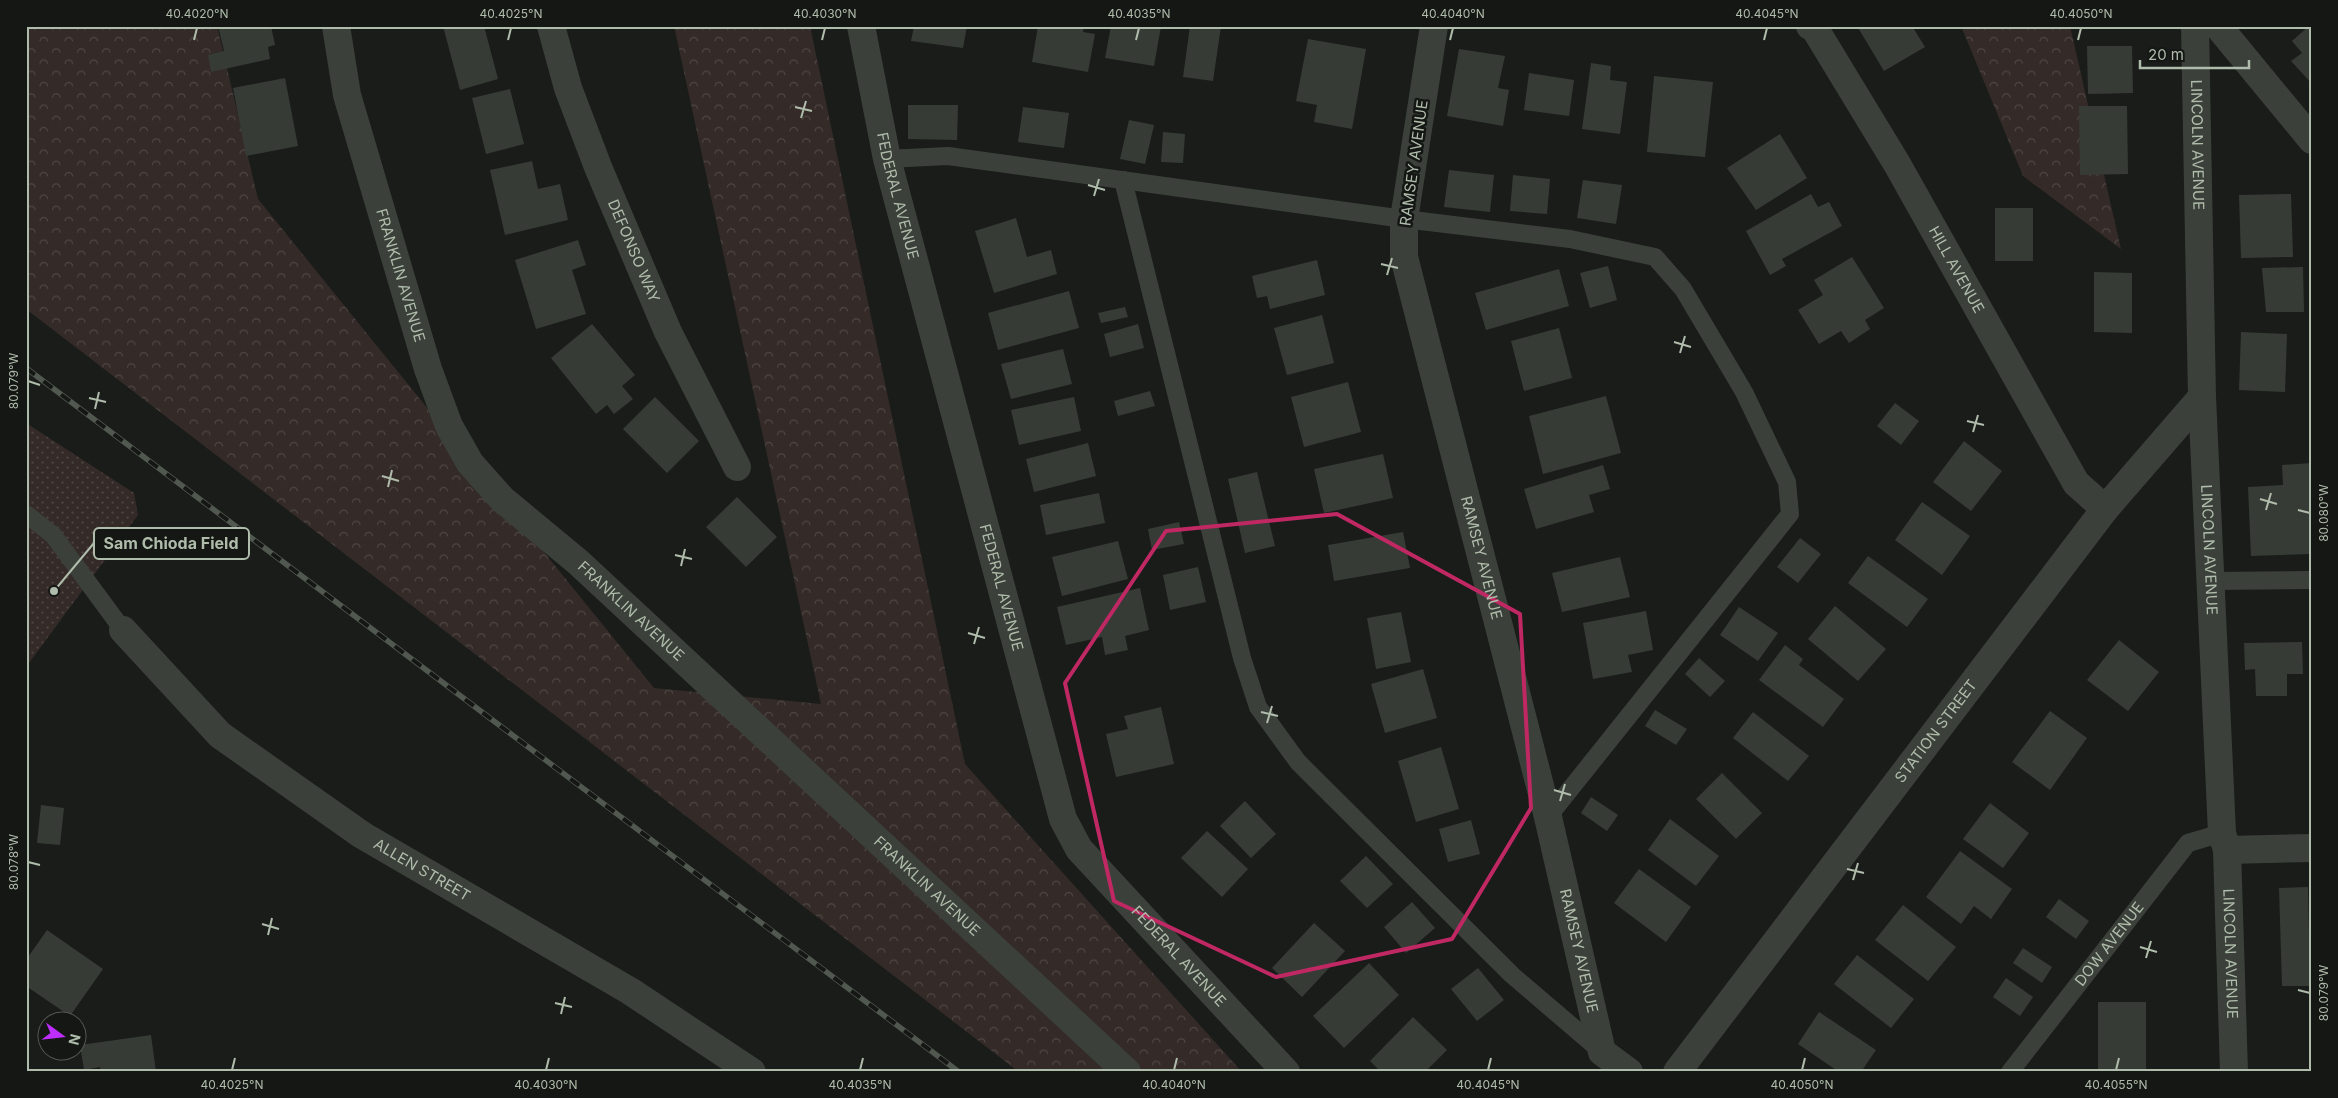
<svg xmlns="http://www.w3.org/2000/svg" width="2338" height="1098" font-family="Inter,sans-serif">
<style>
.forest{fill:url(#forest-crowns)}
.park{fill:url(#park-dots)}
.building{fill:#373b36}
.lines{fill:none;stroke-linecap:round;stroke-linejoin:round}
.service{stroke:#3b413a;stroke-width:18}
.minor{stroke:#3b413a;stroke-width:28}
.rail-casing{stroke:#51584f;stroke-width:5.5}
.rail{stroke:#141714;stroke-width:4;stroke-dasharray:11;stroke-linecap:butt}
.marked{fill:none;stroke:#c02863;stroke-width:4;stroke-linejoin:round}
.ticks{fill:none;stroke:#b0bcab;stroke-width:2}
.labels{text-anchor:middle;stroke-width:5;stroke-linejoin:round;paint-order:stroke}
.street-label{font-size:15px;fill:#b0bcab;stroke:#141714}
.leader{fill:none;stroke:#b0bcab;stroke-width:2}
.callout-dot{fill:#b0bcab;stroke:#141714;stroke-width:2}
.callout{fill:#141714;stroke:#b0bcab;stroke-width:2}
.callout-label{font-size:16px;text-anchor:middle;font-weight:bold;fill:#b0bcab}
.neatline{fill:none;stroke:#b0bcab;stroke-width:2}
.ticks-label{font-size:12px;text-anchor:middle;fill:#b0bcab}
</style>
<defs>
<pattern id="forest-crowns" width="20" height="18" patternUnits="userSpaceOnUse" patternTransform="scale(1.25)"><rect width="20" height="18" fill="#342a28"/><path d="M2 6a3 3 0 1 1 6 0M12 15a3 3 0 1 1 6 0" fill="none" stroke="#4f4744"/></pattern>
<pattern id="park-dots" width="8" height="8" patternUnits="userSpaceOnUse" patternTransform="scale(1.25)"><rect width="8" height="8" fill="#342a28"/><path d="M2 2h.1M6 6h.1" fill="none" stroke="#4f4744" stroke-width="1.8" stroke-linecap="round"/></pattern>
</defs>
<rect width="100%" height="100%" fill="#191c19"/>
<!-- forest -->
<g class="forest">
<polygon points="26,26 217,26 258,199 654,688 821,704 674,26 810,26 965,764 1242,1072 1019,1072 26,309"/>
<polygon points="1961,26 2070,26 2121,249 2023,176"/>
</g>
<!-- park -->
<polygon class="park" points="26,423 134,493 138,515 26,667"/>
<!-- building -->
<g class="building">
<polygon points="218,26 271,26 275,45 268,47 270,59 211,72 208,55 224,51"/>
<polygon points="443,26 484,26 498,79 460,90"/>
<polygon points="914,26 967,26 963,48 911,41"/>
<polygon points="1038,26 1084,26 1083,32 1095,34 1088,72 1032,62"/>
<polygon points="1111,26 1161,26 1154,66 1105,58"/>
<polygon points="1190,26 1221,26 1213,81 1183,77"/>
<polygon points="1857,26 1912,26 1925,47 1884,71"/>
<rect x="2079" y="26" width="58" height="2"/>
<polygon points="2309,26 2312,26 2312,84 2291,61 2302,53 2292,41"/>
<polygon points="1308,39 1366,49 1352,129 1314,122 1317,105 1296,101"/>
<polygon points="2087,46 2132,46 2133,93 2088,94"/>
<polygon points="1459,49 1505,56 1498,88 1509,90 1503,126 1447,116"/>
<polygon points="1591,63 1611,66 1610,80 1627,82 1620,134 1582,129"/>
<polygon points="1529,73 1574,80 1569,116 1524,110"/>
<polygon points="1654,76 1713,82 1705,157 1647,152"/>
<polygon points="285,78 298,146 246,156 233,88"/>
<polygon points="510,89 524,144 486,154 472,98"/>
<polygon points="908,105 958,105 957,140 908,139"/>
<polygon points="2079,106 2127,106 2128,174 2080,175"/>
<polygon points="1023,107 1069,113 1064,148 1018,142"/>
<polygon points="1129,120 1154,125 1145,164 1120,159"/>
<polygon points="1163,132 1185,134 1183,163 1161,162"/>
<polygon points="1780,134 1807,178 1756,210 1727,168"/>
<polygon points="532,161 538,189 560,184 568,220 505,235 490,170"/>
<polygon points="1449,170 1494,175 1490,212 1444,207"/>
<polygon points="1513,175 1550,179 1547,214 1510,211"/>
<polygon points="1583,180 1622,185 1616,224 1577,218"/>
<polygon points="1811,194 1818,207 1829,202 1842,226 1782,259 1786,266 1770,275 1746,231"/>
<polygon points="2291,194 2293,257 2241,258 2239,195"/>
<rect x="1995" y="208" width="38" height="53"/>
<polygon points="1016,218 1027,257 1051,250 1057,274 994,293 975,231"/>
<polygon points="578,240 586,265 572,270 586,314 536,329 515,260"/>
<polygon points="1852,257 1884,308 1865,320 1870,329 1849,343 1841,331 1819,344 1798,310 1823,295 1814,280"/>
<polygon points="1317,260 1325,295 1270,309 1267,296 1257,298 1252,276"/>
<polygon points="1608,266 1617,300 1590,308 1580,273"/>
<polygon points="2303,267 2304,312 2266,312 2262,268"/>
<polygon points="1559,269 1569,306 1486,330 1475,293"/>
<polygon points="2094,272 2132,273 2132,333 2094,332"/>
<polygon points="1069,291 1079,328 998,350 988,313"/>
<polygon points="1125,307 1128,317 1101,323 1098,313"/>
<polygon points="1322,315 1334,363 1287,375 1274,328"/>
<polygon points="592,324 635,375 622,386 633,399 614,414 607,405 596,414 551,358"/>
<polygon points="1138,324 1144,348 1110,357 1104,334"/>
<polygon points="1559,328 1572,378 1524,391 1511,341"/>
<polygon points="2241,332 2287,334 2285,392 2239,390"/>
<polygon points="1063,349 1072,384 1011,399 1001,364"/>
<polygon points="1348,382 1361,432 1304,447 1291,397"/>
<polygon points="1150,391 1155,406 1118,416 1114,401"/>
<polygon points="1606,396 1621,453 1543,474 1529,416"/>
<polygon points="655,397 699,441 667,473 623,429"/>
<polygon points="1074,397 1081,431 1019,445 1011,410"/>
<polygon points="1895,403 1919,421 1901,445 1877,426"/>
<polygon points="1964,441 2002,471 1971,511 1933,482"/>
<polygon points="1088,443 1096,476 1034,492 1026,459"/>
<polygon points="1383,454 1393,498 1324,513 1314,469"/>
<polygon points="2312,463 2312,554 2251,556 2248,487 2283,485 2282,465"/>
<polygon points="1603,465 1610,489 1589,495 1594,512 1536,529 1524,489"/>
<polygon points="1257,472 1275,546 1245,553 1228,479"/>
<polygon points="1099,493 1105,523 1046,535 1040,505"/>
<polygon points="737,497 777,537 746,567 706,527"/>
<polygon points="1922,502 1970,536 1942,575 1895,540"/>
<polygon points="1179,522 1184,544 1152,550 1148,529"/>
<polygon points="1403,532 1410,568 1334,581 1328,545"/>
<polygon points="1800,538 1821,554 1798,583 1777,567"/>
<polygon points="1118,541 1128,579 1062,596 1052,557"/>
<polygon points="1868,556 1928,599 1907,627 1848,583"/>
<polygon points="1620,557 1630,597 1562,612 1552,573"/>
<polygon points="1198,567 1206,602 1170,610 1163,575"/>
<polygon points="1140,588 1149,630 1125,636 1128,650 1105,655 1102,637 1066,645 1057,607"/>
<polygon points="1835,606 1886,649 1858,681 1808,639"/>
<polygon points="1739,607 1778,633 1758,661 1720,635"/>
<polygon points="1646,611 1653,650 1628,655 1632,672 1593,679 1583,623"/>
<polygon points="1401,612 1411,662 1376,669 1367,618"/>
<polygon points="2119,640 2159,672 2128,711 2087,680"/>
<polygon points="2302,642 2303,674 2287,674 2287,696 2256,696 2255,669 2245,670 2244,643"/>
<polygon points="1785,645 1803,659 1799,665 1844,699 1823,727 1759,680"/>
<polygon points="1699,658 1725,681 1710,697 1685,674"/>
<polygon points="1423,669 1437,718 1385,733 1371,684"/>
<polygon points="1161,707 1174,764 1116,777 1106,734 1128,729 1124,716"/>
<polygon points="1655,710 1687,729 1676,745 1645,726"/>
<polygon points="2050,711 2087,738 2050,790 2012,762"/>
<polygon points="1753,712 1809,756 1788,781 1733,738"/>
<polygon points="1441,747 1459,809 1416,822 1398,761"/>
<polygon points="1722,773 1762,813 1736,839 1696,799"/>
<polygon points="1591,797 1618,815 1607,831 1581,813"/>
<polygon points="1245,801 1276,834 1251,858 1220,826"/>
<polygon points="1990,803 2029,833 2003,868 1963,839"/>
<polygon points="41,805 64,808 60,845 37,843"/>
<polygon points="1670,819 1719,856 1696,886 1648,850"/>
<polygon points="1471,820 1480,854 1448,862 1439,829"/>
<polygon points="1207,831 1248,869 1222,897 1181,858"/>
<polygon points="1960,851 2012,889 1991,919 1974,906 1961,924 1926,897"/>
<polygon points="1366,856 1393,884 1367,908 1340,881"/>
<polygon points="1639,869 1691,907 1666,942 1614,903"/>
<polygon points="2308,887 2310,986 2282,986 2279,888"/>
<polygon points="2059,899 2089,921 2076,939 2046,917"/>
<polygon points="1412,902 1435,928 1406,953 1384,927"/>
<polygon points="1903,905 1956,947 1928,981 1875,940"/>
<polygon points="1314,923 1345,951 1302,997 1272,968"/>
<polygon points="47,930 103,969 70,1016 26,986 26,960"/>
<polygon points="2023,948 2052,967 2042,983 2013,963"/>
<polygon points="1857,955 1914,999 1891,1028 1834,984"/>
<polygon points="1369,963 1399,995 1344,1048 1313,1016"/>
<polygon points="1478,968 1504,1000 1477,1021 1451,989"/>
<polygon points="2006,978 2033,997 2020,1016 1993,997"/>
<rect x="2098" y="1002" width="48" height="70"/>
<polygon points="1819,1012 1876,1050 1861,1072 1839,1072 1798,1044"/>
<polygon points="1413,1017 1447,1050 1425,1072 1381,1072 1370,1061"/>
<polygon points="151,1035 156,1072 101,1072 100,1067 84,1070 80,1045"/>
</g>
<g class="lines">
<!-- service -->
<g class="service">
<polyline points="887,159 948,156 1404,219 1570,239 1655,257 1683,289 1744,392 1787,482 1790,514 1548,817"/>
<polyline points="1123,180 1242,658 1258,707 1298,762 1512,975 1602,1052"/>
<polyline points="26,514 53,535 123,630"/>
<polyline points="2211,581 2312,580"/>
<path id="s1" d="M2010,1072l178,-229 34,-10"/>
</g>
<!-- minor -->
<g class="minor">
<path id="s2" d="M336,26l11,69 81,274 21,57 21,37 32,36 76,63 549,510"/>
<path id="s3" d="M551,26l17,62 30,79 70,165 69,135"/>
<path id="s4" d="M861,26l26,133 176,660 16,30 207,223"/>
<path id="s5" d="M1434,26l-30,193v38l144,560 54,235 27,20"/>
<path id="s6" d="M1810,26l5,3 82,135 179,319 29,26"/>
<path id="s7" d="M2195,26l7,371 20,436 5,17 7,222"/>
<polyline points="2218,26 2312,140"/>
<path id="s8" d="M123,630l97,105 142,100 268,156 122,81"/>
<polyline points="2227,850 2312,848"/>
<path id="s9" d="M1677,1072l428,-563 97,-112"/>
</g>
<!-- rail casing -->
<g class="rail-casing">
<polyline id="rail" points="26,368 959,1072"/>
</g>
<!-- rail -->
<use href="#rail" class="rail"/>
</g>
<!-- marked area -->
<path class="marked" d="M1337,514l183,100 11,194 -79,131 -176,38 -162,-76 -49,-218 101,-152z"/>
<!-- ticks -->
<path class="ticks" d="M194,40l3,-12M508,40l3,-12M822,40l3,-12M1136,40l3,-12M1450,40l3,-12M1764,40l3,-12M2078,40l3,-12M795,107l17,4M801,118l5,-17M1088,185l17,5M1094,196l5,-17M1381,264l17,4M1387,275l5,-17M1674,342l17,5M1680,353l5,-17M28,381l12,4M89,398l17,4M95,409l4,-17M1967,421l17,4M1973,432l5,-17M382,476l17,5M388,487l4,-17M2260,499l17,5M2266,510l5,-17M2298,510l12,3M675,555l17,4M681,566l4,-17M968,633l17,5M974,644l5,-17M1261,712l17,4M1267,723l5,-17M1554,790l17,5M1560,801l5,-17M28,862l12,3M1847,869l17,4M1853,880l5,-17M262,924l17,5M268,935l4,-17M2140,947l17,5M2146,958l5,-17M2298,990l12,3M555,1003l17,4M561,1014l4,-17M232,1070l3,-12M546,1070l3,-12M860,1070l3,-12M1174,1070l3,-12M1488,1070l3,-12M1802,1070l3,-12M2116,1070l3,-12"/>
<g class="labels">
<!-- street labels -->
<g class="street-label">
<text dy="5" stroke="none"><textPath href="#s7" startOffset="119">LINCOLN AVENUE</textPath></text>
<text transform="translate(1414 163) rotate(-82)" y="5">RAMSEY AVENUE</text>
<text dy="5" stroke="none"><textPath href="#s4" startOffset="174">FEDERAL AVENUE</textPath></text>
<text dy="5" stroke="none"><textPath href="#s3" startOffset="240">DEFONSO WAY</textPath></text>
<text dy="5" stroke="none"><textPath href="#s6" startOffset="285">HILL AVENUE</textPath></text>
<text dy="5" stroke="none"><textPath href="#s2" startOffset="258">FRANKLIN AVENUE</textPath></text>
<text dy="5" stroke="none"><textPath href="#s7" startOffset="524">LINCOLN AVENUE</textPath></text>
<text dy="5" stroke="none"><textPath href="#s5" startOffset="544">RAMSEY AVENUE</textPath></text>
<text dy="5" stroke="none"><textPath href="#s4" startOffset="579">FEDERAL AVENUE</textPath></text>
<text dy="5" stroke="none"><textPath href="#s2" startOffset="678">FRANKLIN AVENUE</textPath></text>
<text dy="5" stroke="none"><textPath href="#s9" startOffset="428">STATION STREET</textPath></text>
<text dy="5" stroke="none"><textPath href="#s8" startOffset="386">ALLEN STREET</textPath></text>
<text dy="5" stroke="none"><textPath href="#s2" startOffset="1082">FRANKLIN AVENUE</textPath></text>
<text dy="5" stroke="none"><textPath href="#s1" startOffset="162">DOW AVENUE</textPath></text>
<text dy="5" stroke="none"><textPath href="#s5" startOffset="949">RAMSEY AVENUE</textPath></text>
<text dy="5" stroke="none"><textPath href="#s7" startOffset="929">LINCOLN AVENUE</textPath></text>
<text dy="5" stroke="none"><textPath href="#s4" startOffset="999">FEDERAL AVENUE</textPath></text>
</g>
</g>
<!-- callouts -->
<path class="leader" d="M54 591L94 543"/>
<circle class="callout-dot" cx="54" cy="591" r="5"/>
<rect class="callout" x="94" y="528" width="155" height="31" rx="5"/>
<g class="callout-label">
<text x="171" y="549">Sam Chioda Field</text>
</g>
<!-- border -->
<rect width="2338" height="1098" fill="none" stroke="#141714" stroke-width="55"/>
<!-- north arrow -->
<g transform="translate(62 1036) rotate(105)"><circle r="24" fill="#141714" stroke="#525950"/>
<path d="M0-4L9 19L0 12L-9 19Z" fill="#bd2eff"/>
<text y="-8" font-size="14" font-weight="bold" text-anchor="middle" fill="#b0bcab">N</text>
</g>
<!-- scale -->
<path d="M2140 60v8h109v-8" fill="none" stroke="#b0bcab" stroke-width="2.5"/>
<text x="2148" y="60" font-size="15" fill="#b0bcab" stroke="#141714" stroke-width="4" paint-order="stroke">20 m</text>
<rect x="28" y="28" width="2282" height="1042" class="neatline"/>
<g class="ticks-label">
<text x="197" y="18">40.4020°N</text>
<text x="511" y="18">40.4025°N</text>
<text x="825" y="18">40.4030°N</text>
<text x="1139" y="18">40.4035°N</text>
<text x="1453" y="18">40.4040°N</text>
<text x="1767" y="18">40.4045°N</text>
<text x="2081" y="18">40.4050°N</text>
<text transform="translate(14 381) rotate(-90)" y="4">80.079°W</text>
<text transform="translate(2324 513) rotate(-90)" y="4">80.080°W</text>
<text transform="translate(14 862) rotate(-90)" y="4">80.078°W</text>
<text transform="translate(2324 993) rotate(-90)" y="4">80.079°W</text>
<text x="232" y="1089">40.4025°N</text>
<text x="546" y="1089">40.4030°N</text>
<text x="860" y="1089">40.4035°N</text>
<text x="1174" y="1089">40.4040°N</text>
<text x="1488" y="1089">40.4045°N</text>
<text x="1802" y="1089">40.4050°N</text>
<text x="2116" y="1089">40.4055°N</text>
</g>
</svg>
